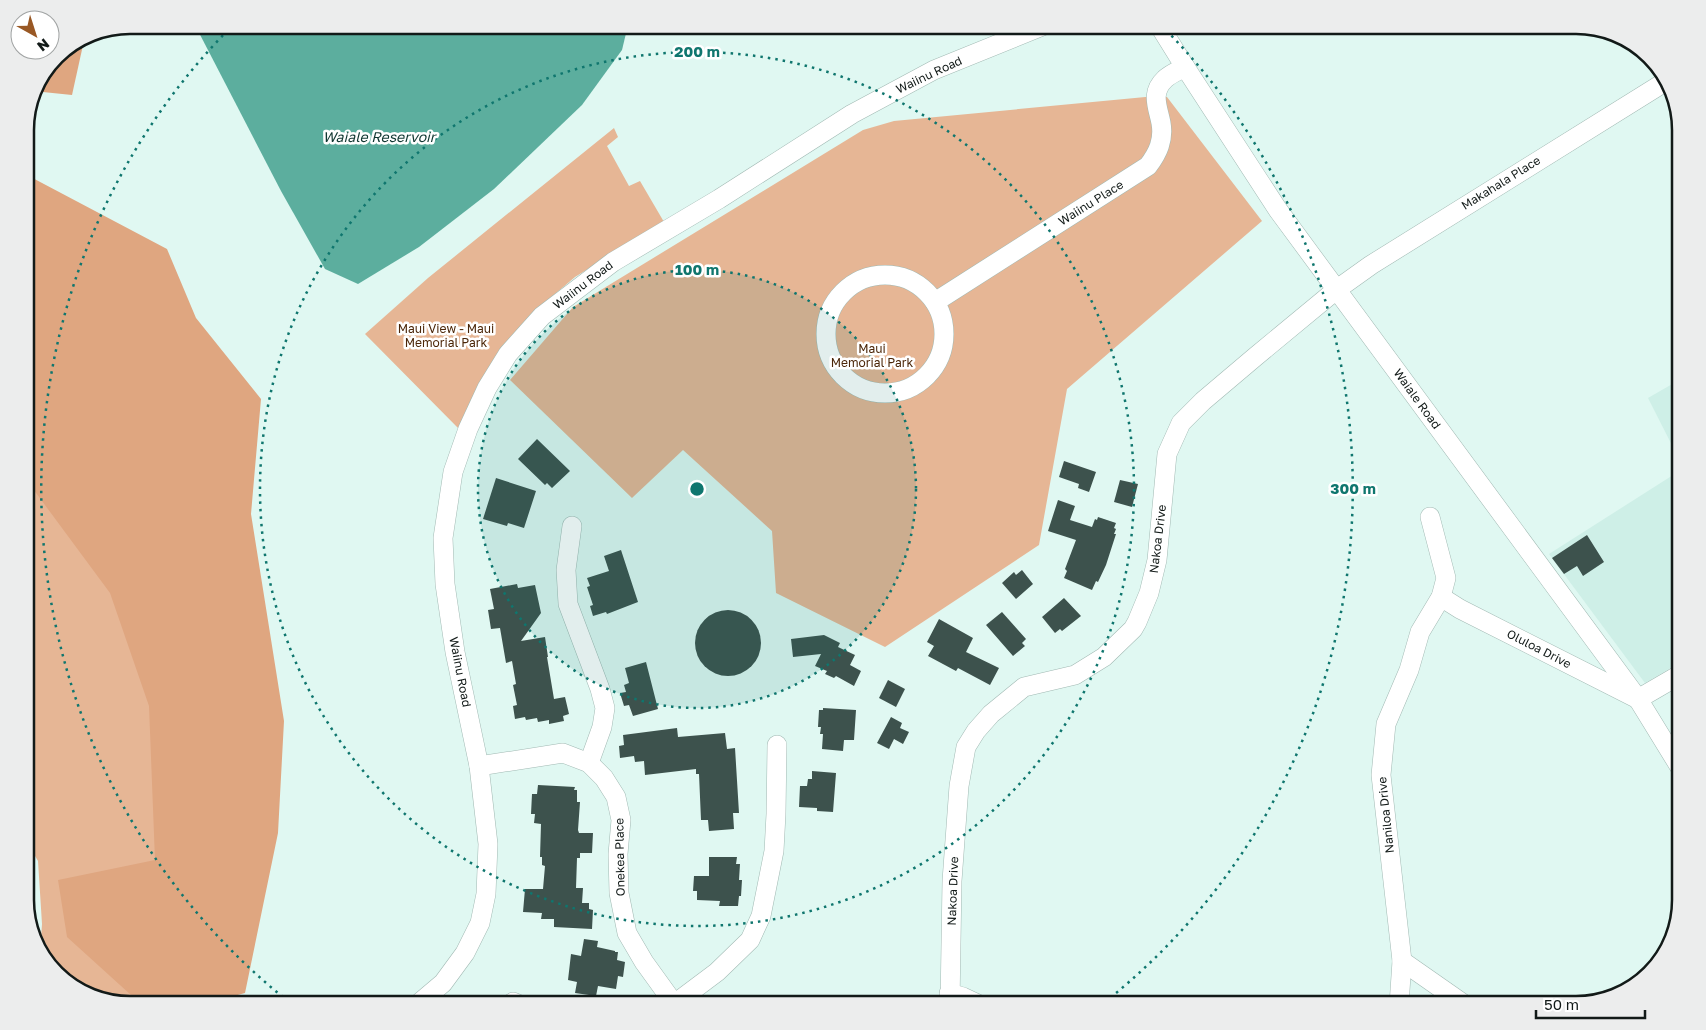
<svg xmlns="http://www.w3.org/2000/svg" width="1706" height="1030" font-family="'Golos Text',sans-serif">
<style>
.built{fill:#ceefe7}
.green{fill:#e6b695}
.forest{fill:#dfa680}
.water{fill:#5cae9e}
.building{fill:#3d524d}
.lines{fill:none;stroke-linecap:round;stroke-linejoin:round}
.minor-casing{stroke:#a1b9b3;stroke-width:20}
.minor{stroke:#fff;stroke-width:19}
.ring{fill:none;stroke:#0f766e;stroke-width:2.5;stroke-dasharray:2.5 5}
.labels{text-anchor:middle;stroke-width:5;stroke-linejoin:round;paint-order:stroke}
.street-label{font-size:12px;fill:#121a18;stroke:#fff}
.park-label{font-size:12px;fill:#4b2608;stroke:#fff}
.water-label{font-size:14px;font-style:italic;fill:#0f3630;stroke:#fff}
.rim{fill:none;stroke:#121a18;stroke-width:2.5}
.centre{fill:#0f766e;stroke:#fff;stroke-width:2.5}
.ring-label{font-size:15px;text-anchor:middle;font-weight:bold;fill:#0f766e;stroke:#fff;stroke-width:5;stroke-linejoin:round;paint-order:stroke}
</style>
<rect width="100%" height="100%" fill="#e0f8f2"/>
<!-- built -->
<g class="built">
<polygon points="1681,379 1681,463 1648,398"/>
<polygon points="1681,470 1681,662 1645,683 1549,554"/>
</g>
<!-- green -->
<g class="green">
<polygon points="1156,96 1167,97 1262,221 1067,389 1039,545 885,647 776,593 772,531 683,450 632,498 510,380 573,307 863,130 894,121"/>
<polygon points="614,128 618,137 607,146 629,186 640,181 664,222 575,277 542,305 481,384 458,428 365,334 428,278"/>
<polygon points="25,442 136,585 191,1005 130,1005 81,992 76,989 40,953 42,924 38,861 25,839"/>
</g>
<!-- forest -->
<g class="forest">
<polygon points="85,36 72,95 33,91 56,56"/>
<polygon points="25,174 167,249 196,318 261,399 251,514 284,721 278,833 245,993 201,1005 142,1005 67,937 58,880 155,860 149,706 110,593 25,478"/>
</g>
<!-- water -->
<polygon class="water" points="195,25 628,25 622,50 582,105 494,189 419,247 358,284 325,269 281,191"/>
<!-- building -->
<g class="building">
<polygon points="537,439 570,471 552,488 547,483 545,485 518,459"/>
<polygon points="1064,461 1096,472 1089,492 1078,488 1079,484 1059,477"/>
<polygon points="496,478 536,491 524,528 508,523 507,526 483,519"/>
<polygon points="1120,480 1138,484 1132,507 1114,502"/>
<polygon points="1058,500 1075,506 1070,520 1092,527 1095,519 1097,520 1098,517 1116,523 1114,528 1116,529 1114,534 1116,534 1106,565 1098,582 1096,581 1092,590 1064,578 1067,571 1065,569 1076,540 1048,531"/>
<polygon points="1587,535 1604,562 1583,576 1577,566 1564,574 1552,558"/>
<polygon points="621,550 638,602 607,614 606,612 593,616 590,606 593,605 587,587 590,586 587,578 609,571 604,556"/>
<polygon points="1022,570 1033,584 1016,599 1002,583 1014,572 1016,575"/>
<polygon points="517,584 518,588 535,585 541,613 521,641 545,637 548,657 547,657 554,699 565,697 569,714 563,716 564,721 549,724 549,720 538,722 537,718 526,720 525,717 515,719 513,706 517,705 513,685 516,684 512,661 506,663 500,628 491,629 488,610 494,609 490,589"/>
<polygon points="1064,598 1081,616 1062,631 1060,629 1055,633 1042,617"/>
<circle cx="728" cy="643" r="33"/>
<polygon points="1002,612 1026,639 1022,643 1025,646 1013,656 986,625"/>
<polygon points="939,619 973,638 966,652 999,668 990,685 958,668 956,671 928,656 934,646 927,642"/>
<polygon points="824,635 840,643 838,647 855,655 850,665 861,671 854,686 836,676 834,678 825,674 827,671 815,666 821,654 793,657 791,639"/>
<polygon points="646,662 658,709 633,716 629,705 624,706 620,693 626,692 624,685 629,683 625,668"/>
<polygon points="888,680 905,689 896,707 879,698"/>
<polygon points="823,708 856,710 854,740 844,740 843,751 822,749 823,734 820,734 821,727 818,727 819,710 823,710"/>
<polygon points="891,717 902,723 900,728 909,732 903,744 894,739 889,749 877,743"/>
<polygon points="677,728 678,737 725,733 727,749 735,748 739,813 733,813 734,829 709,831 708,820 701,820 699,774 696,774 696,769 645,775 644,761 635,762 634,756 620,758 619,746 624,745 623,735"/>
<polygon points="812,771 836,773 833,812 817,811 817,808 799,807 800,786 807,786 808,779 812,779"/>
<polygon points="538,785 575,787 574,790 577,790 577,802 580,802 578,830 579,833 593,833 592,853 580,853 580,858 577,858 576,888 583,888 582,903 589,903 589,909 593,910 592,929 554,927 554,919 541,919 542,913 523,912 525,889 543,889 545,866 542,865 542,857 540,857 541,824 534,823 535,814 531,814 532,794 537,794"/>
<polygon points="709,857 737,857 736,864 740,864 739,880 742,880 741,896 739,896 738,906 719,906 720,901 697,900 697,891 693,891 694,876 709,876"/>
<polygon points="584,939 598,941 597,947 615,951 615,952 618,952 617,960 625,962 623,977 618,976 616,989 598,986 596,996 575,993 577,982 568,980 571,954 581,956"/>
</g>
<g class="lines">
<!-- minor casing -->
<g class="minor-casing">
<g id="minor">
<polyline points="1159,25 1185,67 1278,210 1638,699 1681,769"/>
<circle cx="885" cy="334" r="59"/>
<path d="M935,302l213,-136c10,-13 16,-26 13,-43 -3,-16 -11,-30 4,-44 5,-5 13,-8 20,-12"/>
<polyline points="1430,517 1446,578 1441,597 1420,632 1409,670 1386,724 1381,775 1402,961 1465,1005"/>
<polyline points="572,526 566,570 568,604 600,689 605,708 602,727 589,763"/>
<polyline points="1441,597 1460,609 1638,699 1681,674"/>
<polyline points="479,766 563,753 589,763 604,778 616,797 621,820 618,854 619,893 627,933 644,962 675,1005"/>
<polyline points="949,993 963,997 980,1005"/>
<polyline points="513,1002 520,1005"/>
<polyline points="417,1005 443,983 465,953 480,923 486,894 488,844 479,766 455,652 445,584 443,538 453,472 468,429 487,388 508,354 542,316 613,262 719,199 852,114 934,70 1045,25"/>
<polyline points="673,1005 717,972 750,940 761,916 774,851 776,814 777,745"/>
<polyline points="950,1005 952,881 959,786 966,747 976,731 991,714 1024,687 1075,675 1104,657 1133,629 1137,622 1149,593 1157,560 1167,454 1181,423 1203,401 1255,357 1336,290 1371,265 1668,80"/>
<polyline points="1399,1005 1402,961"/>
</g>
</g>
<!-- minor -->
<use href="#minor" class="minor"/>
</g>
<!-- distance rings -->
<circle cx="697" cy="489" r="219" fill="#0f766e" fill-opacity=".12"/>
<g class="ring">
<circle cx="697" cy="489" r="219"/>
<circle cx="697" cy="489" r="437"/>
<path d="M289 1002A656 656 0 0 1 233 25M1161 25A656 656 0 0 1 1105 1002"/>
</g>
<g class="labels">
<!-- street labels -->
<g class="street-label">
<text transform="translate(929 75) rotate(-25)" y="4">Waiinu Road</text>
<text transform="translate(1501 183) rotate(-32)" y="4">Makahala Place</text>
<text transform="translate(1091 203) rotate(-32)" y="4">Waiinu Place</text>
<text transform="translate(583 285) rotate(-37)" y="4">Waiinu Road</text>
<text transform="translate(1417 399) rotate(54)" y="4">Waiale Road</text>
<text transform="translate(1158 539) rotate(-83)" y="4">Nakoa Drive</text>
<text transform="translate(1539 649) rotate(27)" y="4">Oluloa Drive</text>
<text transform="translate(460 672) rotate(79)" y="4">Waiinu Road</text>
<text transform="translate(1386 815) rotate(-96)" y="4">Naniloa Drive</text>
<text transform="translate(620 857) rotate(-91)" y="4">Onekea Place</text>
<text transform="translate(953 891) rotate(-88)" y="4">Nakoa Drive</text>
</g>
<!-- park labels -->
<g class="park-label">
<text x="446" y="333">Maui View - Maui<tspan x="446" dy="14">Memorial Park</tspan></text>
<text x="872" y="353">Maui<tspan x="872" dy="14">Memorial Park</tspan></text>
</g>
<!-- water labels -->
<g class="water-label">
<text x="379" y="142">Waiale Reservoir</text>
</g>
</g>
<!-- crop -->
<path d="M0 0H1706V1030H0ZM130 34H1576A96 96 0 0 1 1672 130V900A96 96 0 0 1 1576 996H130A96 96 0 0 1 34 900V130A96 96 0 0 1 130 34Z" fill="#eceded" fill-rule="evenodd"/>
<path class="rim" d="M130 34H1576A96 96 0 0 1 1672 130V900A96 96 0 0 1 1576 996H130A96 96 0 0 1 34 900V130A96 96 0 0 1 130 34Z"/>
<circle cx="697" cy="489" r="8" class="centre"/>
<g class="ring-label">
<text x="697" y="57">200 m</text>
<text x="697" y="275">100 m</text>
<text x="1353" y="494">300 m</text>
</g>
<!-- north arrow -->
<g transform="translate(35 35) rotate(141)"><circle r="24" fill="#ffffff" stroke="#a0a3a3"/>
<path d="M0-4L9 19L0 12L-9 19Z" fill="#995824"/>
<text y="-8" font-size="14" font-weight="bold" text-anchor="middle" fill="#121a18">N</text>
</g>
<!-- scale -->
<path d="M1536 1010v8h109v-8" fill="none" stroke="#121a18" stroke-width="2.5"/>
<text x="1544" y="1010" font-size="15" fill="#121a18" stroke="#ffffff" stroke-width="4" paint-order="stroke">50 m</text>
</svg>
